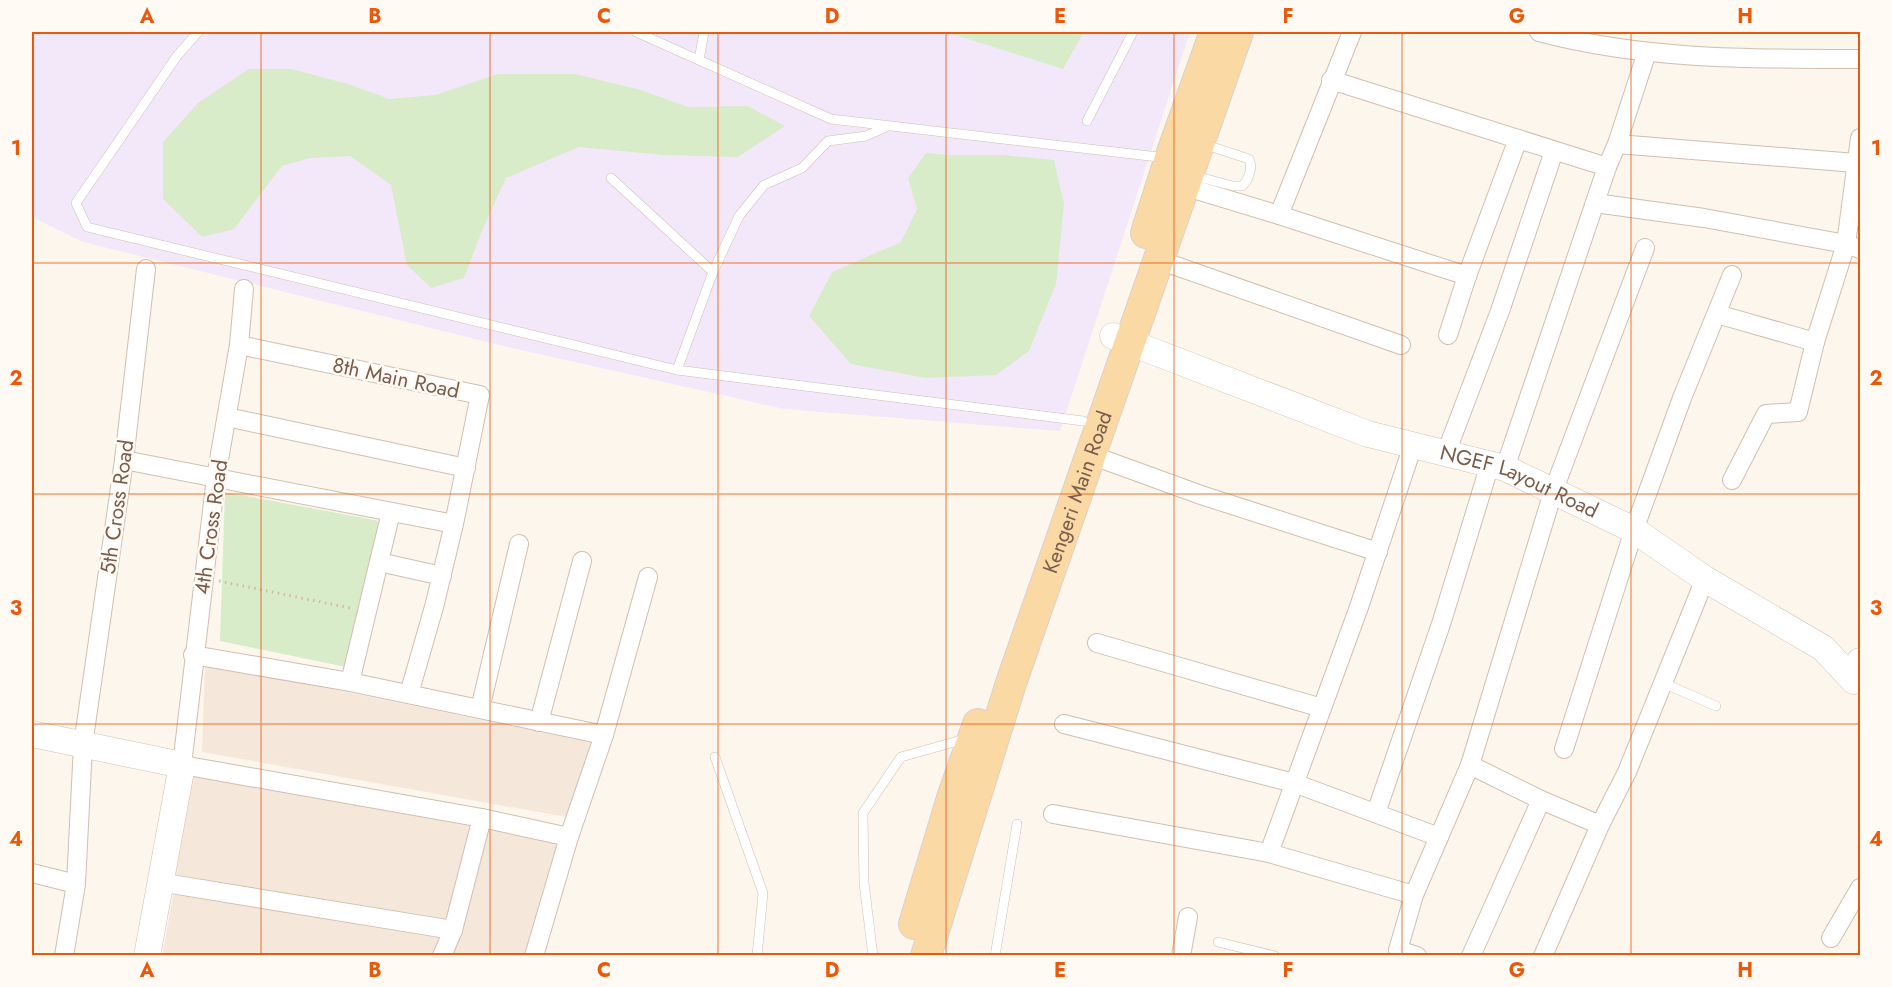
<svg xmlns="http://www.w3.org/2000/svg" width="1892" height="987" font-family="Jost,sans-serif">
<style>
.residential{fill:#f5e8da}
.education{fill:#f3e8fa}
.green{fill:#d8ecc9}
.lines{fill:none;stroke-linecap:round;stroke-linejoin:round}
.lane-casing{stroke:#d1beb0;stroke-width:10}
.street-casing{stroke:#d1beb0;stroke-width:20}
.secondary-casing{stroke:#d6c0b0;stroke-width:27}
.primary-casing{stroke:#dad1cd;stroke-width:32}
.path{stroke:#d9b8a5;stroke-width:3;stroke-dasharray:1.5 4.5;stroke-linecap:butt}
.lane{stroke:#fff;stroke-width:9}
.street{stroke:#fff;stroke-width:18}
.secondary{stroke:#fff;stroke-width:26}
.primary{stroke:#fbd9a5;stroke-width:30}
.grid{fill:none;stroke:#e8590c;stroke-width:1.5;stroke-opacity:0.55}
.labels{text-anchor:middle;stroke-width:5;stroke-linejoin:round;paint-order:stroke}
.street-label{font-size:21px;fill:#7a5c4d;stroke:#fffaf3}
.neatline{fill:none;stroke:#e8590c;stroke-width:2}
.grid-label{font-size:20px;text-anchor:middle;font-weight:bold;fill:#e8590c}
</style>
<rect width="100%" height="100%" fill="#fdf6ec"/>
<!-- residential -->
<g class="residential">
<polygon points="205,663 594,743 578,819 202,752"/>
<polygon points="189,772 474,827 450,925 169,873"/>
<polygon points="487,825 568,843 534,955 452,956"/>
<polygon points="174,890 444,936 439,955 162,956"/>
</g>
<!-- education -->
<polygon class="education" points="32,32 1190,32 1060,431 784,409 503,346 83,242 32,217"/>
<!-- green -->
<g class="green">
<polygon points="946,32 1084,32 1063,69"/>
<polygon points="249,69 291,69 348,84 389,99 435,95 498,74 575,74 641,90 688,107 748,106 785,126 738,157 663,155 579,147 506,178 481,233 464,278 431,288 407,265 391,185 350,156 310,158 282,166 234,229 202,237 163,199 163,142 198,103"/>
<polygon points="926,153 951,155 1004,155 1054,160 1064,204 1056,284 1029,351 996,375 926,378 851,364 809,316 832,272 901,242 917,209 908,178"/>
<polygon points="225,492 380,521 346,667 220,641"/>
</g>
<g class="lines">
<!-- lane casing -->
<g class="lane-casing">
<g id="lane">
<polyline points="198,32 177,56 76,203 87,227 677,370 1083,421"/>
<polyline points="636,32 831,119 1167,158"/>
<polyline points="699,60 704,32"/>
<polyline points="1087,121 1133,32"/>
<path d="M1191,175l42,11h9c7,-6 11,-19 7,-27l-46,-15"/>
<polyline points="611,178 713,272"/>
<polyline points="677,370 713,272 739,216 764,185 802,168 828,141 866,136 888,126"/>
<polyline points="1663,683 1716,706"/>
<polyline points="715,757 763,893 757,956"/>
<polyline points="1218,942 1275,956"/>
<polyline points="873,956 864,883 863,813 901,757 965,739"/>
<polyline points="995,956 1017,824"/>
</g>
</g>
<!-- street casing -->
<g class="street-casing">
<g id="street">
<path d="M1539,32c105,28 214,27 321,27"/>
<polyline points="1331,80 1607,167 1617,144 1856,163"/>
<polyline points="1860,138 1846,244 1860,249"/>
<polyline points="1617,144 1647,52"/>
<polyline points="1183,186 1279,215 1352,32"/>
<polyline points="1595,203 1704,218 1846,244 1815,342 1798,412 1766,414 1732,480"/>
<polyline points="1279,215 1467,276 1518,139"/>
<polyline points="1159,260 1401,345"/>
<polyline points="244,289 239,345 216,477 182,765 482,818 569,837"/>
<polyline points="1717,314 1815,342"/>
<polyline points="1448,335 1467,276"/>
<polyline points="227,417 466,468"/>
<polyline points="1446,453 1500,311 1554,151"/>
<polyline points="1091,455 1201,495 1378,552"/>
<polyline points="124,460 454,524 480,395 239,345"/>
<polyline points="1505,468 1607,167"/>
<polyline points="379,562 442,576"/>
<polyline points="1097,643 1322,708"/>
<polyline points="193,655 350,682 604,735"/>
<polyline points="350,682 391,512"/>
<polyline points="409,694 434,607 454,524"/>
<polyline points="480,709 519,544"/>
<polyline points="539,722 582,561"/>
<polyline points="1064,724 1294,783 1439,837"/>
<polyline points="1564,749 1634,530 1682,398 1732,275"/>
<polyline points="1470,765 1553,492 1645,248"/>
<polyline points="1376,813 1442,621 1490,464"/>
<polyline points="1053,814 1269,853 1414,895"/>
<polyline points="1269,853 1359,607 1413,445"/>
<polyline points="32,873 76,884"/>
<polyline points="159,882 453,930"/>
<polyline points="1831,938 1860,888"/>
<polyline points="64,956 76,884 83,745 124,460 146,269"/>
<polyline points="442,956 453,930 482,818"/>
<polyline points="534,956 569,837 604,735 648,577"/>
<polyline points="1181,956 1188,917"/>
<polyline points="1417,956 1398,950 1414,895 1470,765 1541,800 1600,825"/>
<polyline points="1471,956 1541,800"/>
<polyline points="1543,956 1600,825 1627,772 1705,579"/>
</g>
</g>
<!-- secondary casing -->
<g class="secondary-casing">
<g id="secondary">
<path id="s1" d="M1113,336l255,98 137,34 129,62 71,49 118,69 31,33 6,-20"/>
<polyline points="32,734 182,765 147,956"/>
</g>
</g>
<!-- primary casing -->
<g class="primary-casing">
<g id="primary">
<polyline points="1146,233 1170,158 1215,32"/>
<polyline points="914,924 952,798 978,724"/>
<path id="s2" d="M926,956l85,-273 227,-651"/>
</g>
</g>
<!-- path -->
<polyline class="path" points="219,581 350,608"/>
<!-- lane -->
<use href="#lane" class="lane"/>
<!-- street -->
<use href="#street" class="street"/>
<!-- secondary -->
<use href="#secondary" class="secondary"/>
<!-- primary -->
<use href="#primary" class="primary"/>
</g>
<!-- grid -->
<path class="grid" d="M261,32v924M490,32v924M718,32v924M946,32v924M1174,32v924M1402,32v924M1631,32v924M32,263h1828M32,494h1828M32,724h1828"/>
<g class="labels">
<!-- street labels -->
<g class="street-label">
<text transform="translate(396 378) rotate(12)" y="7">8th Main Road</text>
<text dy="7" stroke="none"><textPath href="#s1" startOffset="432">NGEF Layout Road</textPath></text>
<text dy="7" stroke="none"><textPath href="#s2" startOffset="488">Kengeri Main Road</textPath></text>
<text transform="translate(117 507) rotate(-82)" y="7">5th Cross Road</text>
<text transform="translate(211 527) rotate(-82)" y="7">4th Cross Road</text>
</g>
</g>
<!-- border -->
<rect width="1892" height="987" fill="none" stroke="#fffaf3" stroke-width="66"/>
<rect x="33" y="33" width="1826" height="921" class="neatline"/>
<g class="grid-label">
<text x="147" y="23">A</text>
<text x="375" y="23">B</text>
<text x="604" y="23">C</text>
<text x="832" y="23">D</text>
<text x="1060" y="23">E</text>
<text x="1288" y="23">F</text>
<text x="1517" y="23">G</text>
<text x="1745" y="23">H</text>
<text x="16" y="155">1</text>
<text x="1876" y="155">1</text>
<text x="16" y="385">2</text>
<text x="1876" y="385">2</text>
<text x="16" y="615">3</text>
<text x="1876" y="615">3</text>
<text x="16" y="846">4</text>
<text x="1876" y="846">4</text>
<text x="147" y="977">A</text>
<text x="375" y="977">B</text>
<text x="604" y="977">C</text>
<text x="832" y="977">D</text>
<text x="1060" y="977">E</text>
<text x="1288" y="977">F</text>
<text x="1517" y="977">G</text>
<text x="1745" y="977">H</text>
</g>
</svg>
